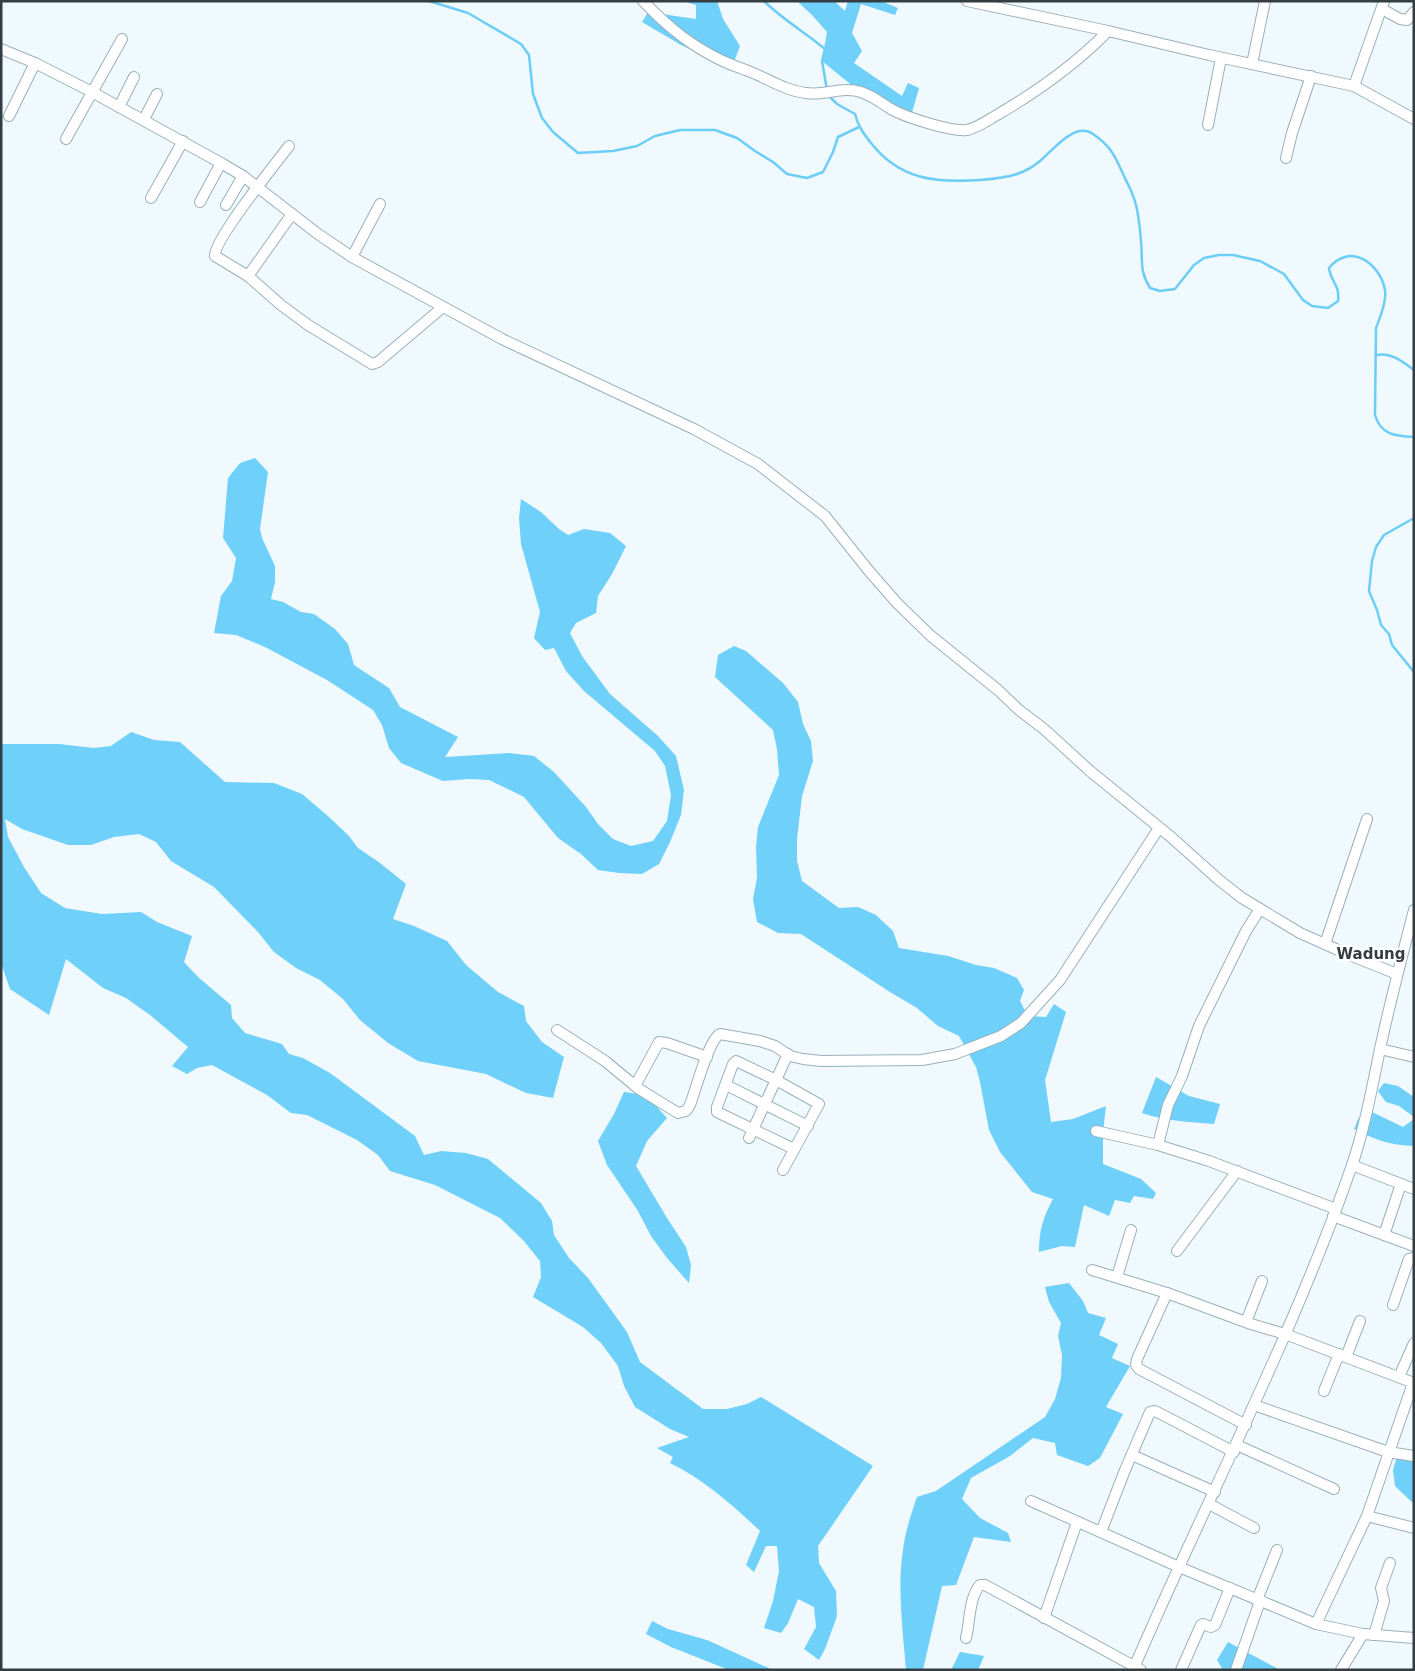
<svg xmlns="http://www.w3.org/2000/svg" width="1415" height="1671" font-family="'DejaVu Sans',sans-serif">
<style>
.forest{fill:#6fd0fa}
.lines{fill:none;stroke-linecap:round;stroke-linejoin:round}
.stream{stroke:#6ccdf7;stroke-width:2.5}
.minor-casing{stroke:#99b0bb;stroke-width:12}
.minor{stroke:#fff;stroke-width:10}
.labels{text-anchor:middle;stroke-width:5;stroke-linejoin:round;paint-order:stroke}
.quarter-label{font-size:15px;font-weight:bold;fill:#343e42;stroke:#fff}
</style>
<rect width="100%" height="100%" fill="#f0fafe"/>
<!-- forest -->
<g class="forest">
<polygon points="683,1 717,1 723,19 740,46 732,67 681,45 642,22 648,12 696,19 696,5"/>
<polygon points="797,1 834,1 845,11 848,1 881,1 898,8 895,15 861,4 852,33 862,51 854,63 902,96 908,83 919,88 911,116 860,92 822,61 827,32 812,15"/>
<polygon points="255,458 268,472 260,529 262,538 275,566 275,582 271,599 283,602 301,612 314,614 335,629 348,644 354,665 389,688 400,707 458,737 445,757 509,753 534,756 554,772 586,807 598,824 613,839 631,846 653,841 667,821 671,795 665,766 655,751 584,691 566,671 554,648 545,650 534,638 540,612 521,544 519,518 521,499 541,512 559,529 568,535 584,529 610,533 626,546 612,574 598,596 596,613 576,623 570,633 582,656 610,694 658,736 676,756 684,790 681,815 670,842 659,864 642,874 619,873 598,870 581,854 558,838 524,797 510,790 489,780 469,779 443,781 401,763 389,748 382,725 373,710 327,680 265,647 236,635 214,633 221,596 232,581 236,558 223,538 228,478 240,463"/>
<path d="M734,646l12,5 15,13 22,19 15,19 5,22 8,17 2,20 -11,35 -5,43v22l5,20 37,27 19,-1 18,8 17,16 6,17 49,8 28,9 18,3 23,10 7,12 -4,11 8,15 18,1 8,-13 12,8 -21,68 6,42 22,-3 33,-13 -3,26v32l38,15 15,14 -3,6 -19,-3 -4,7 -15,-3 -6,16 -25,-11 -9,42 -13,-1 -23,6c0,-22 4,-34 14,-53l-21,-7 -32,-40 -11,-22 -9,-48 -4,-15 -17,-31 -21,-10 -21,-18 -27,-16 -89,-58 -23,-1 -21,-11 -4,-23 4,-21 -1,-31 2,-20 21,-52 -2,-26 -4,-19 -58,-53 3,-22z"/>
<path d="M131,732l23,8 26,2 45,40 49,1 28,11 27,23 20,19 9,12 22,15 26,21 -13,35 21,7 33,15 19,24 32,27 26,14 2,15 16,21 22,15 -11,41 -27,-5 -40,-19 -68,-13 -30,-18 -28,-23 -17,-21 -23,-19 -24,-12 -22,-16 -16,-20 -44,-45 -43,-26 -15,-19 -17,-8 -25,3 -23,8h-23l-46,-16 -17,-10 3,18 16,30 17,26 24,15 37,6 39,-2 16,10 35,14 -8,26 14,15 33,28 1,13 13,15 37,11 7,10 14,4 27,15 85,63 9,19 17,-4 25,2 22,6 53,44 11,18 2,14 15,23 19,20 39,54 13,30 63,47h24l20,-5 14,-7 112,69 -55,80 1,17 17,28 1,25 -12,33 -6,11 -15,-11 12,-22 -2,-20 -16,-8 -10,24 -7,10 -17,-5 9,-27 6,-30 -2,-25h-11l-12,26 -8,-7 14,-34c-26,-25 -57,-52 -90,-68l3,-6 -16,-9 32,-11 -19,-8 -35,-22 -11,-21 -6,-20 -17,-23 -18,-16 -50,-30 8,-20 -1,-16 -17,-21 -23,-22 -65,-33 -45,-14 -12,-16 -21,-15 -50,-25 -16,-2 -24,-18 -55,-30 -15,3 -10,6 -15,-8 16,-19 -38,-32 -24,-17 -23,-10 -37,-29 -17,56 -39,-26 -9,-26v-219h58l35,4 17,-2z"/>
<path d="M1156,1077l33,19 31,8 -6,20c-25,-2 -49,-3 -72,-11z"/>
<polygon points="1384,1083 1398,1086 1414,1097 1414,1117 1399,1106 1386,1102 1378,1091"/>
<polygon points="624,1092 646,1095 667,1118 647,1141 636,1166 667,1218 686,1247 691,1265 689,1283 667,1258 651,1236 638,1211 607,1165 598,1141 614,1114"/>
<path d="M1370,1111l33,16 11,-8v27c-25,-1 -38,-6 -60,-17l4,-10z"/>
<path d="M1069,1283l14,18 5,12 18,5 -7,17 19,9 -6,14 18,8 -24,41 17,7 -23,44 -12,8 -31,-11 -2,-12 -22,-5 -23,18 -39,22 -9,21 18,19 28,15 3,9 -37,-5 -18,48 -14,1 -19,84h-17c-3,-38 -9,-83 -3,-120 2,-18 8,-35 14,-53l19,-6 109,-74 10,-18 6,-21 1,-23 -4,-19 3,-13 -12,-21 -4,-15z"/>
<polygon points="1399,1450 1414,1459 1414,1504 1395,1486 1393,1470"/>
<polygon points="652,1621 668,1629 707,1640 773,1670 729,1670 671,1647 646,1634"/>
<polygon points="1228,1642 1280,1670 1223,1670 1217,1660"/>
<polygon points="960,1652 984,1656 978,1670 951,1670"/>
</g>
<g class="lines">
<!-- stream -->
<g class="stream">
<polyline points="429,1 468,13 521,44 529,55 533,94 542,118 553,132 578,153 613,151 637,146 655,136 680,130 715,130 737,138 755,151 773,162 787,174 807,178 823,172 833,152 838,137 859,127"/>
<path d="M764,1c19,19 41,31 61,48l-3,12 5,29"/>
<path d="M828,95l9,9 18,10c3,12 8,19 16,29 29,37 65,40 109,37 13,-1 25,-2 37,-6 9,-3 16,-7 23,-13 12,-10 35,-40 53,-27 19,13 22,23 31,42 3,7 7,13 9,20 5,11 7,33 8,45 2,19 -2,30 9,47l10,3 15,-2 19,-24 10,-7 15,-3h14l27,6 24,13 19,26 9,6 16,2 10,-7c2,-17 -7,-18 -9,-33 21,-26 51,-5 56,22 2,11 -5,28 -9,38l-1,87c6,20 20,21 39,22"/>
<path d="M1376,355c15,-3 26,6 38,15"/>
<polyline points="1414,518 1384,535 1376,547 1372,561 1369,591 1377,610 1381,625 1389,634 1392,645 1414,672"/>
</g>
<!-- minor casing -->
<g class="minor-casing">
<g id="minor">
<path d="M643,1c25,26 49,46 82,61 9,4 19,7 28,11 17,7 34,18 53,20 20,3 35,-7 55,-1 12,4 20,11 30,17 14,8 60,23 76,21 10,-2 21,-10 30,-15 41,-24 79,-51 111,-84"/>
<polyline points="967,1 1108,31 1209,55 1354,86 1414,119"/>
<polyline points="1382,9 1400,19 1407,20 1414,12"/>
<polyline points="1,49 35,63 92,92 221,163 243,176 318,234 352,257 502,339 694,429 758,464 825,516 869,571 897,603 931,636 998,690 1019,710 1044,729 1090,771 1171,837 1219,880 1242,898 1300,933 1347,954 1397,974"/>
<polyline points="1252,64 1265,1"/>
<polyline points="1354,86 1384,1"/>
<polyline points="119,107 134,77"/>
<polyline points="9,116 35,63"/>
<polyline points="144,119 157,94"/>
<polyline points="1208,125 1221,58"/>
<polyline points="66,139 122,39"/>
<path d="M289,146c-13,17 -76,95 -74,110l33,20 33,29 27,20 64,39 6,-2 65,-55"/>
<polyline points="1286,158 1292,133 1311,76"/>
<polyline points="151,198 183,141"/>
<polyline points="200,202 221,163"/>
<polyline points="226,205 243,176"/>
<polyline points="352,257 380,204"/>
<polyline points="248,276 292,214"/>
<polyline points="1325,944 1367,819"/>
<path d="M557,1030l48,31 34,28 39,24 8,-2 4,-6c5,-13 19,-66 30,-71l40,7 15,5 15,10 13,3 18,2 101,-1 33,-6 46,-18 20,-13 39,-43 99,-152"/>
<polyline points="1380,1049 1414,1057"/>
<polyline points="726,1085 808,1126"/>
<polyline points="635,1086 659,1042 667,1043 707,1057"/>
<polyline points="1096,1131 1158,1145 1209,1161 1336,1209"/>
<polyline points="749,1138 788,1054"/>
<polyline points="1158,1145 1168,1105 1182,1076 1199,1026 1246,931 1260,909"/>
<polyline points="1352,1165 1414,1189"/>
<polyline points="783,1170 819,1104 776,1080 736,1061 733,1064 717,1107 717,1112 794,1149"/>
<polyline points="1333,1216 1414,1246"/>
<polyline points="1384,1235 1401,1184"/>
<polyline points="1177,1251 1237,1171"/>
<polyline points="1092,1270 1167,1293 1251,1324 1285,1334 1414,1383"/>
<polyline points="1117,1277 1131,1230"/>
<polyline points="1167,1293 1137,1359 1136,1365 1139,1369 1246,1425"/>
<polyline points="1393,1305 1409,1259 1414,1258"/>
<polyline points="1246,1322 1262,1281"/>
<polyline points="1346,1357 1360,1321"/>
<polyline points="1399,1377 1414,1343"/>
<polyline points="1324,1391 1339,1354"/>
<polyline points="1254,1405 1388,1452 1414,1456"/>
<polyline points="1237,1445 1334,1489"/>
<polyline points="1132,1455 1215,1492"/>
<polyline points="1031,1501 1179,1567 1316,1624 1363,1634 1414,1638"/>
<polyline points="1209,1504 1254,1528"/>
<polyline points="1367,1516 1414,1528"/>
<polyline points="1101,1532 1125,1470 1150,1412 1155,1411 1161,1414 1234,1452"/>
<polyline points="1257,1600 1277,1550"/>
<polyline points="1044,1618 1077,1522"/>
<polyline points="1316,1624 1367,1516 1413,1383"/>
<polyline points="1374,1635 1384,1601 1381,1588 1390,1563"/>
<path d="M966,1638c4,-16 3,-41 14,-53h5l156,85"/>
<path d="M1133,1670c72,-168 158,-329 218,-502 13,-37 21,-80 29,-119 10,-47 22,-93 34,-139"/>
<polyline points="1181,1670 1201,1625 1203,1624 1211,1627 1215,1625 1230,1588"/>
<polyline points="1236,1670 1260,1601"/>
<polyline points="1341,1670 1363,1634"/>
</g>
</g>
<!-- minor -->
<use href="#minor" class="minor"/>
</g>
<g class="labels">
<!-- quarter labels -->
<g class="quarter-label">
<text x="1371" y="959">Wadung</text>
</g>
</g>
<!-- border -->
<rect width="1415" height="1671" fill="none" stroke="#343e42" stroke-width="5"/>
</svg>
